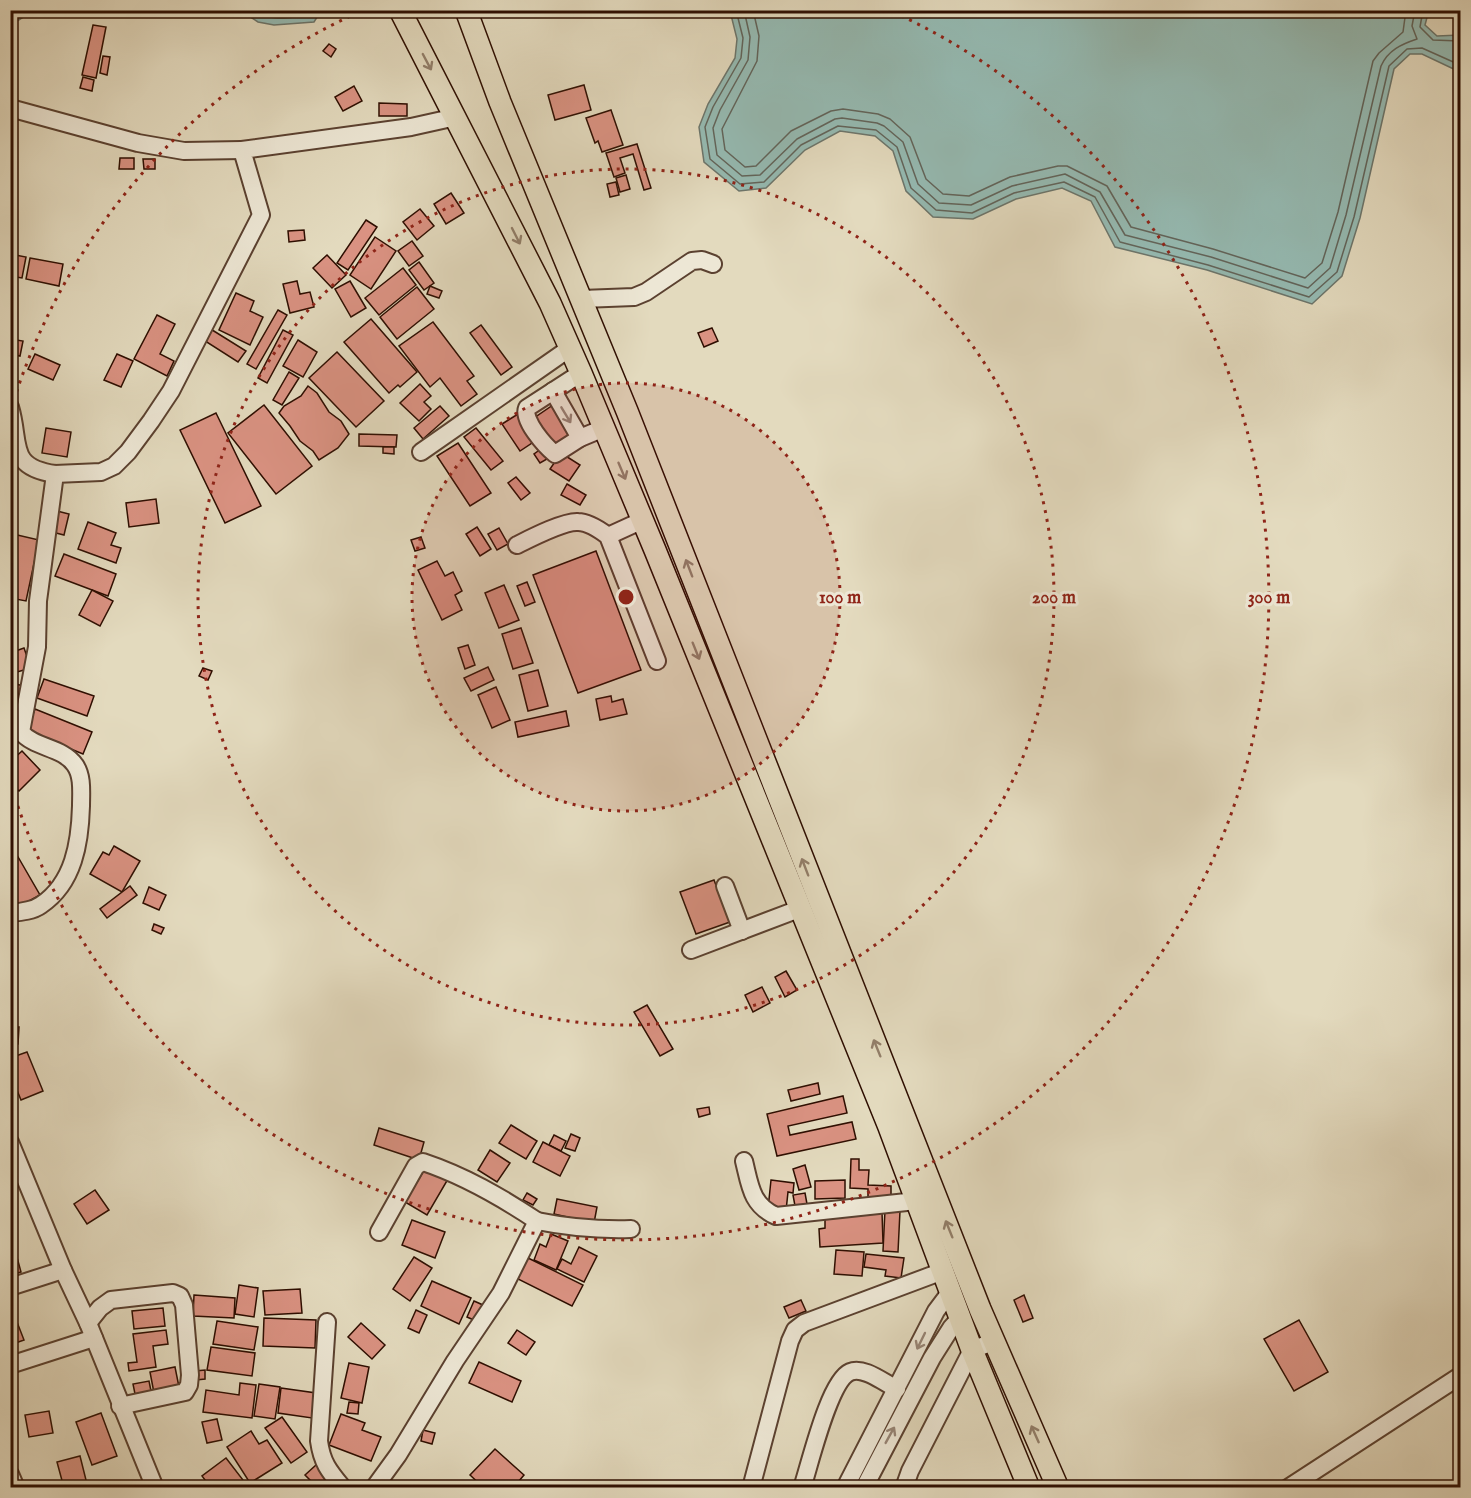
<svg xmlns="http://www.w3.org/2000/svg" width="1471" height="1498" font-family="'IM FELL English',serif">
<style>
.water{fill:#95bab2;stroke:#6c756b;stroke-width:1.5}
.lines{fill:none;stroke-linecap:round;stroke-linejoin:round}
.shore{stroke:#62645a;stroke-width:1.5}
.building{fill:#da9282;stroke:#2e0e01;stroke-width:1.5}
.minor-casing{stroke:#5b4130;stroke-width:20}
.major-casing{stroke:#2e0e01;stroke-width:24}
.minor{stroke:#ede7d5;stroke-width:16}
.major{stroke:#e3dabe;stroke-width:21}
.oneway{stroke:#927e69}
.oneway2{stroke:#978576}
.ring{fill:none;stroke:#8f2418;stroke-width:3;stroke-dasharray:3 6}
.centre{fill:#8f2418;stroke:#ede7d5;stroke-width:3}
.ring-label{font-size:18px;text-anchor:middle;font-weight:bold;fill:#8f2418;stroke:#ede7d5;stroke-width:6;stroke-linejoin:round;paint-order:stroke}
</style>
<rect width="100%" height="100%" fill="#e3dabe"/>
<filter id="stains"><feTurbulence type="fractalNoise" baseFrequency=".00333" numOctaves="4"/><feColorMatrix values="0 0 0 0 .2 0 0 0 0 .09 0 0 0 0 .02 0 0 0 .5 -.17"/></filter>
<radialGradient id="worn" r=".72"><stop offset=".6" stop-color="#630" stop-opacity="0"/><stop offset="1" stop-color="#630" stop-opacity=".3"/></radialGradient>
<!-- water -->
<g class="water">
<polygon points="11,10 33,10 33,11 11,25"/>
<polygon points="1429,10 1425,25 1437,36 1460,35 1460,72 1422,54 1410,54 1394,69 1360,218 1342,276 1312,304 1207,270 1115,247 1091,201 1062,188 1016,199 973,219 933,217 906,191 893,151 875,136 840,131 805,150 766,188 739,191 704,162 699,127 708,104 735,58 737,39 730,11"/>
<polygon points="241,11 321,11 314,22 274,25 258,22"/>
</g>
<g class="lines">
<!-- shore -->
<g class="shore">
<path d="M252,10c17,12 38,7 57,6l5,-6"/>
<polyline points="736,10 743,38 741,58 713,107 705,127 710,159 740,184 764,182 801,145 838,126 876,130 897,147 911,188 936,210 972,213 1014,193 1064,182 1095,197 1120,242 1208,265 1309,297 1337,272 1354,217 1389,66 1407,49 1422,48 1460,65"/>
<path d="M744,10l6,27 -2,23 -28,50 -7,18 4,27 25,21 18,-1 37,-36 38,-20 7,-1 35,5 7,3 19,16 15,42 21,19 32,2 41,-19 53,-12 35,18 25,43 86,22 97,31 22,-20 16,-53 35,-149c7,-16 21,-22 36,-27l-5,-13 3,-16"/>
<polyline points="753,10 759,36 757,61 722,129 725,150 745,167 756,166 791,131 831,111 843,109 878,114 890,119 910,137 926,179 943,194 969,196 1010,177 1058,166 1067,166 1107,186 1131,227 1213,249 1305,278 1322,263 1338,212 1373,61 1379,53 1403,32 1406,10"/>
<polyline points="1423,10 1420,27 1433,40 1460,41"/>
</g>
</g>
<!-- building -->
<g class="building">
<polygon points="93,25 106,27 96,78 82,75"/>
<polygon points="329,44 336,49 331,57 323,51"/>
<polygon points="103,56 110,57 107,75 100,73"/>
<polygon points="83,77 94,80 92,91 80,88"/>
<polygon points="584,85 591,110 555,120 548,95"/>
<polygon points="354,86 362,101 343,111 335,97"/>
<polygon points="379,103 407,104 407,116 379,116"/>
<polygon points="611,110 623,145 602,152 598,141 595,143 586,118"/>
<polygon points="637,144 651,188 644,190 633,154 620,158 625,173 614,177 606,153"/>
<polygon points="120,158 134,158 134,169 119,169"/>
<polygon points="143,159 155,159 155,169 144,169"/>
<polygon points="626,175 630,189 620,192 616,178"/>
<polygon points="616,182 619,195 610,197 607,184"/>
<polygon points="451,193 464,213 446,224 434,204"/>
<polygon points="420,209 434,226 417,240 403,222"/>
<polygon points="366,220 377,227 348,270 337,263"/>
<polygon points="304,230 305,240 289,242 288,231"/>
<polygon points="375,237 396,251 371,289 350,275"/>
<polygon points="412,241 423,256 409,266 398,251"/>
<polygon points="10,254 26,257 22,278 10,276"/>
<polygon points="327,255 346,275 332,288 313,268"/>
<polygon points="30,258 63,264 59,286 26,279"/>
<polygon points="419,262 434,283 424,290 409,270"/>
<polygon points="403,268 416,285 379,315 365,298"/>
<polygon points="297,281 300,294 310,292 314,307 290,313 283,284"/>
<polygon points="350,281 366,308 351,317 335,289"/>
<polygon points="430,286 442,291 439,298 427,294"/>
<polygon points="417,287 434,309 397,339 380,317"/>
<polygon points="236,293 254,301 250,311 263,317 250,345 219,330"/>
<polygon points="278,310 287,315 256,369 247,364"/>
<polygon points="157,315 175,324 160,354 174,361 167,376 134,359"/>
<polygon points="371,319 417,372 400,387 398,385 389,393 344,342"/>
<polygon points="433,322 474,376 467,381 477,394 461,406 440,378 430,387 399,346"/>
<polygon points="481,325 512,367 501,375 470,333"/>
<polygon points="209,328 246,351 238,362 202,339"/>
<polygon points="712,328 718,341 704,347 698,333"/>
<polygon points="283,330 293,335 267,383 258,378"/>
<polygon points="10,339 23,341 20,356 10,354"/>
<polygon points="298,340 317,352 303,377 283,366"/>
<polygon points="337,352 384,401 356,427 309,378"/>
<polygon points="35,354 60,365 53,380 28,369"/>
<polygon points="117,354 133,361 121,387 104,380"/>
<polygon points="289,372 299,378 282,405 273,400"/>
<polygon points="420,384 431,396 424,402 431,409 419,421 400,403"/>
<polygon points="308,386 317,393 329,412 341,421 349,434 338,448 319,460 313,451 300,441 290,426 279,413 284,406 301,396"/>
<polygon points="264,405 312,466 276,494 228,433"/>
<polygon points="553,405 574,437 556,449 534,418"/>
<polygon points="440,406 449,416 423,439 414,428"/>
<polygon points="216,413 261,506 225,523 180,430"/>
<polygon points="518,414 535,441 520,451 502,424"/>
<polygon points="46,428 71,432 67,457 42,453"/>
<polygon points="476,428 503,461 491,470 464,437"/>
<polygon points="359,434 397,435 396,447 359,446"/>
<polygon points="458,443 491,493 470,506 437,456"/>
<polygon points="383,447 394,447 394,454 383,453"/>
<polygon points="541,449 547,459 540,463 534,454"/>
<polygon points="561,453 580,465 569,481 550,469"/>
<polygon points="516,477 530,493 521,500 508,483"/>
<polygon points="567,484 586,495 580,505 561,495"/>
<polygon points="10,492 15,493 15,507 10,507"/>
<polygon points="156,499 159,523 129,527 126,503"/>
<polygon points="57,511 69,514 64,535 52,532"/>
<polygon points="88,522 116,533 111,545 121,548 116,563 78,549"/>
<polygon points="477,527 491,549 480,556 466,534"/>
<polygon points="499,528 508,544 497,550 488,534"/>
<polygon points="13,534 39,540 26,601 10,598 10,545"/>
<polygon points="421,537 425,548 415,551 411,540"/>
<polygon points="596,551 641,670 578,693 533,575"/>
<polygon points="64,554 116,574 108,596 55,576"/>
<polygon points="437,561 445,576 453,572 462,591 455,595 462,610 442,620 418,570"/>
<polygon points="527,582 535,602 525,606 517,586"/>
<polygon points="504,585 519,620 499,628 485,593"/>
<polygon points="92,590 113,601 100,626 79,615"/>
<polygon points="521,628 533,663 513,669 502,634"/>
<polygon points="468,645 475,665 465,669 458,648"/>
<polygon points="24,648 31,668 10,674 10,653"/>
<polygon points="488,667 494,680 471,691 464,678"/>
<polygon points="203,668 212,671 208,680 199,676"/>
<polygon points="538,670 548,706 528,711 519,675"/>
<polygon points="44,679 94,696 87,716 37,698"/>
<polygon points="10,682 26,687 17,715 10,713"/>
<polygon points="496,687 510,720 492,728 478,695"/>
<polygon points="611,696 612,702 623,699 627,714 600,720 596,699"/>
<polygon points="35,709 92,732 83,754 27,731"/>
<polygon points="566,711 569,726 518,737 515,722"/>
<polygon points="22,751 40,770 19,791 10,783 10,762"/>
<polygon points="10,843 40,895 18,907 10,894"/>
<polygon points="114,846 140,861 122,892 90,874 103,852 109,855"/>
<polygon points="714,880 730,922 696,934 680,892"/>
<polygon points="130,886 137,895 107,918 100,909"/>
<polygon points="149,887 166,895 159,910 143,903"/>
<polygon points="154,924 164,928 161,934 152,930"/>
<polygon points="786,971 797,990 785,997 775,977"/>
<polygon points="762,987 770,1003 753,1012 745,995"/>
<polygon points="647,1005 673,1049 660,1056 634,1012"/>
<polygon points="10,1027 19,1027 18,1044 10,1043"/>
<polygon points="27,1052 43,1091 21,1100 10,1073 10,1058"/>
<polygon points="818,1083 820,1094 791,1101 788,1090"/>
<polygon points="843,1096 847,1113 788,1126 790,1135 852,1122 856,1139 777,1156 767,1114"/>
<polygon points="709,1107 710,1114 699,1117 697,1109"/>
<polygon points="511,1125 537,1141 526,1159 499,1143"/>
<polygon points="379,1128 424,1142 419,1160 374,1145"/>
<polygon points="571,1134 580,1138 575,1151 565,1148"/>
<polygon points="554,1135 566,1141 561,1151 549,1145"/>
<polygon points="543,1142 570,1156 560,1176 533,1162"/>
<polygon points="490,1150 510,1163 497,1182 478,1170"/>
<polygon points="851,1159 859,1159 859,1170 869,1170 868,1185 891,1186 891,1200 868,1200 868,1189 850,1188"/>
<polygon points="805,1165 811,1187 799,1190 793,1169"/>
<polygon points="426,1167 448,1179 427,1215 405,1202"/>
<polygon points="771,1180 794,1183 793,1193 788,1192 786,1211 768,1209"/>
<polygon points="845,1180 845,1198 815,1199 815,1181"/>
<polygon points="95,1190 109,1210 87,1224 74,1204"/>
<polygon points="527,1193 537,1199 533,1205 523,1200"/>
<polygon points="805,1193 807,1204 795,1206 793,1195"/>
<polygon points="557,1199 597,1207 594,1223 554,1214"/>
<polygon points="885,1210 900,1211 898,1252 883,1251"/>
<polygon points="882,1212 883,1243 820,1247 819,1229 825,1228 825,1215"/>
<polygon points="412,1220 445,1232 435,1258 402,1245"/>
<polygon points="551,1234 568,1241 556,1270 534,1260 540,1244 546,1247"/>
<polygon points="579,1247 597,1256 584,1282 557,1269 562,1259 571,1264"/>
<polygon points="15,1250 21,1272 10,1275 10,1252"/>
<polygon points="836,1250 864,1252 862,1276 834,1274"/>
<polygon points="866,1254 904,1258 901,1278 885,1276 886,1270 864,1267"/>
<polygon points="524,1256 583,1285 572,1306 514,1277"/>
<polygon points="414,1257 432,1268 410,1301 393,1289"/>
<polygon points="432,1281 471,1298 459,1324 421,1306"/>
<polygon points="239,1285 258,1288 254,1317 235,1314"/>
<polygon points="300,1289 302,1313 265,1315 263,1291"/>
<polygon points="194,1295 235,1298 234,1318 193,1316"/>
<polygon points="1024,1295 1033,1318 1023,1322 1014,1300"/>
<polygon points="801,1300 806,1311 789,1318 784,1307"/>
<polygon points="474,1301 483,1305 476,1321 467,1317"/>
<polygon points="10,1304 24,1340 10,1345"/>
<polygon points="163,1308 165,1326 134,1329 132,1311"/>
<polygon points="416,1310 427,1315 419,1333 408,1328"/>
<polygon points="264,1318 316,1320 315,1348 263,1346"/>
<polygon points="1299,1320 1328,1372 1294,1391 1264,1339"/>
<polygon points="217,1321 258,1327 254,1350 213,1344"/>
<polygon points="361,1323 385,1345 372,1359 348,1337"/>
<polygon points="166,1330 168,1344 153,1346 156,1367 129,1371 128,1363 137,1362 133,1334"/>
<polygon points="517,1330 535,1342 526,1355 508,1343"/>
<polygon points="211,1347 255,1353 252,1376 207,1370"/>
<polygon points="479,1362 521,1381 512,1402 469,1383"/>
<polygon points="349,1363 369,1367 362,1403 341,1398"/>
<polygon points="175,1367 179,1387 154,1393 150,1372"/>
<polygon points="205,1370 205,1379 196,1380 195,1371"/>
<polygon points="149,1381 151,1391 135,1394 133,1384"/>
<polygon points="240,1383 256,1385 252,1418 203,1412 206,1390 239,1395"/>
<polygon points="259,1384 280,1387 275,1419 254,1416"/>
<polygon points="281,1388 316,1393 312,1418 278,1413"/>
<polygon points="349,1402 359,1403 358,1414 347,1413"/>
<polygon points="49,1411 53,1433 29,1437 25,1415"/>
<polygon points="101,1413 117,1456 92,1465 76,1422"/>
<polygon points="341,1414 365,1423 362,1430 381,1437 371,1461 329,1445"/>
<polygon points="282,1417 307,1452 291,1463 265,1428"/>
<polygon points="217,1419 222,1440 207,1443 202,1422"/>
<polygon points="423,1430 435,1433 432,1444 421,1441"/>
<polygon points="251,1431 259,1444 267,1440 282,1463 250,1483 227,1447"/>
<polygon points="495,1449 524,1475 513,1488 484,1488 470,1475"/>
<polygon points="80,1456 88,1488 64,1488 57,1462"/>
<polygon points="226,1458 243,1480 233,1488 211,1488 202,1476"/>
<polygon points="316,1465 332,1481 324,1488 318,1488 305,1475"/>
<polygon points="268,1481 271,1488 253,1488"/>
</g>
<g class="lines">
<!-- minor casing -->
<g class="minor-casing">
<g id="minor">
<polyline points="10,108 138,143 184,151 242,150"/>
<polyline points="582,299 634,297 646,292 692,261 702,260 713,264"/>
<path d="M581,373l-54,35c-5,12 18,38 28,46l25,-16 24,-10"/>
<polyline points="553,391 580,438"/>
<path d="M10,407c11,36 -3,60 45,67"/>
<polyline points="421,452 570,348"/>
<polyline points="608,536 643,520"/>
<path d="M517,545c14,-7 47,-24 61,-23 10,0 22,8 30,14l49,125"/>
<polyline points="725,886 742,931"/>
<path d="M10,913c11,-1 23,-2 31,-8 33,-22 39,-63 40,-99 0,-13 2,-30 -6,-41 -12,-18 -41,-17 -54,-33l16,-85 1,-46 17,-127 46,-2 13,-6 14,-14 23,-31 20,-30 90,-176 -19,-65 169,-23 45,-10"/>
<polyline points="691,950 799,909"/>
<polyline points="10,1142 63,1270 88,1323 155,1488"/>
<path d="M744,1161c6,24 7,44 32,55l140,-15"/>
<path d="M537,1221c34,7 60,9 94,8"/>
<polyline points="10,1287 63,1270"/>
<path d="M327,1322l-8,119c3,22 10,30 24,47"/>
<polyline points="88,1323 100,1308 111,1300 173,1293 180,1296 184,1305 190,1375 189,1385 185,1392 120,1406"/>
<polyline points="10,1365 94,1338"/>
<polyline points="10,1474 16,1488"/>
<path d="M374,1488l24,-33 57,-94 46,-68 36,-72c-36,-24 -72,-45 -114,-59l-7,4 -37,66"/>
<polyline points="751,1488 790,1341 795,1330 804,1323 943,1271"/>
<path d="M802,1488c8,-24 27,-107 48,-116 14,-6 34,11 47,17"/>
<polyline points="845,1488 936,1311 945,1299 952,1292"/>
<polyline points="864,1488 932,1358 951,1328 961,1317"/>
<polyline points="904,1488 910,1471 972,1350 995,1341"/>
<polyline points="1288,1488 1460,1376"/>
</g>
</g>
<!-- major casing -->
<g class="major-casing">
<g id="major">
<polyline points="400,10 550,303 581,373 655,550 889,1127 972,1350 1029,1488"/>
<polyline points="466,10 500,102 627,411 980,1309 1058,1488"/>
</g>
</g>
<!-- minor -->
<use href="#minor" class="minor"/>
<!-- major -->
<use href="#major" class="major"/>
</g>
<!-- one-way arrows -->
<defs><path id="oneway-shaft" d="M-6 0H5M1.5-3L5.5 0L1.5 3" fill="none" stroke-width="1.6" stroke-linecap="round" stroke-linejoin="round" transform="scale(1.5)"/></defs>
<g class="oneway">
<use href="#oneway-shaft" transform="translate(427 62) rotate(62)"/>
<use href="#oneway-shaft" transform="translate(516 236) rotate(63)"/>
<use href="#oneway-shaft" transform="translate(622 471) rotate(67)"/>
<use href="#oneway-shaft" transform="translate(689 568) rotate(-111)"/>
<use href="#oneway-shaft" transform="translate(696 651) rotate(68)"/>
<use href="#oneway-shaft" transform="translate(805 867) rotate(-111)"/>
<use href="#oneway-shaft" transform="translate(877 1048) rotate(-112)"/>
<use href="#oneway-shaft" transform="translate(949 1229) rotate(-112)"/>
<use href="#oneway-shaft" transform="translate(1035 1434) rotate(-114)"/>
</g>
<g class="oneway2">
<use href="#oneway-shaft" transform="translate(566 415) rotate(59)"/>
<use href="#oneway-shaft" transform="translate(921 1341) rotate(116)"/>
<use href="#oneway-shaft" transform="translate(890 1435) rotate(-61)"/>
</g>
<!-- distance rings -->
<circle cx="626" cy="597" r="214" fill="#8f2418" fill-opacity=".12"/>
<g class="ring">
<circle cx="626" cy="597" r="214"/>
<circle cx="626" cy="597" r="428"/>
<path d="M11 409A643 643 0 0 1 359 12M893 12A643 643 0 1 1 11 785"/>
</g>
<circle cx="626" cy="597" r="9" class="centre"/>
<g class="ring-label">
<text x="840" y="603">100 m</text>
<text x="1054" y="603">200 m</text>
<text x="1269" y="603">300 m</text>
</g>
<!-- margin -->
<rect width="1471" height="1498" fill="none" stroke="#e3dabe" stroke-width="36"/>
<rect x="12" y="12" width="1447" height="1474" fill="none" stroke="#2e0e01" stroke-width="3"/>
<rect x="18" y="18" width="1435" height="1462" fill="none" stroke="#2e0e01" stroke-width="1.5"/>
<rect width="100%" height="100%" filter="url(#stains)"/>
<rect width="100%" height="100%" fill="url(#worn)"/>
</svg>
